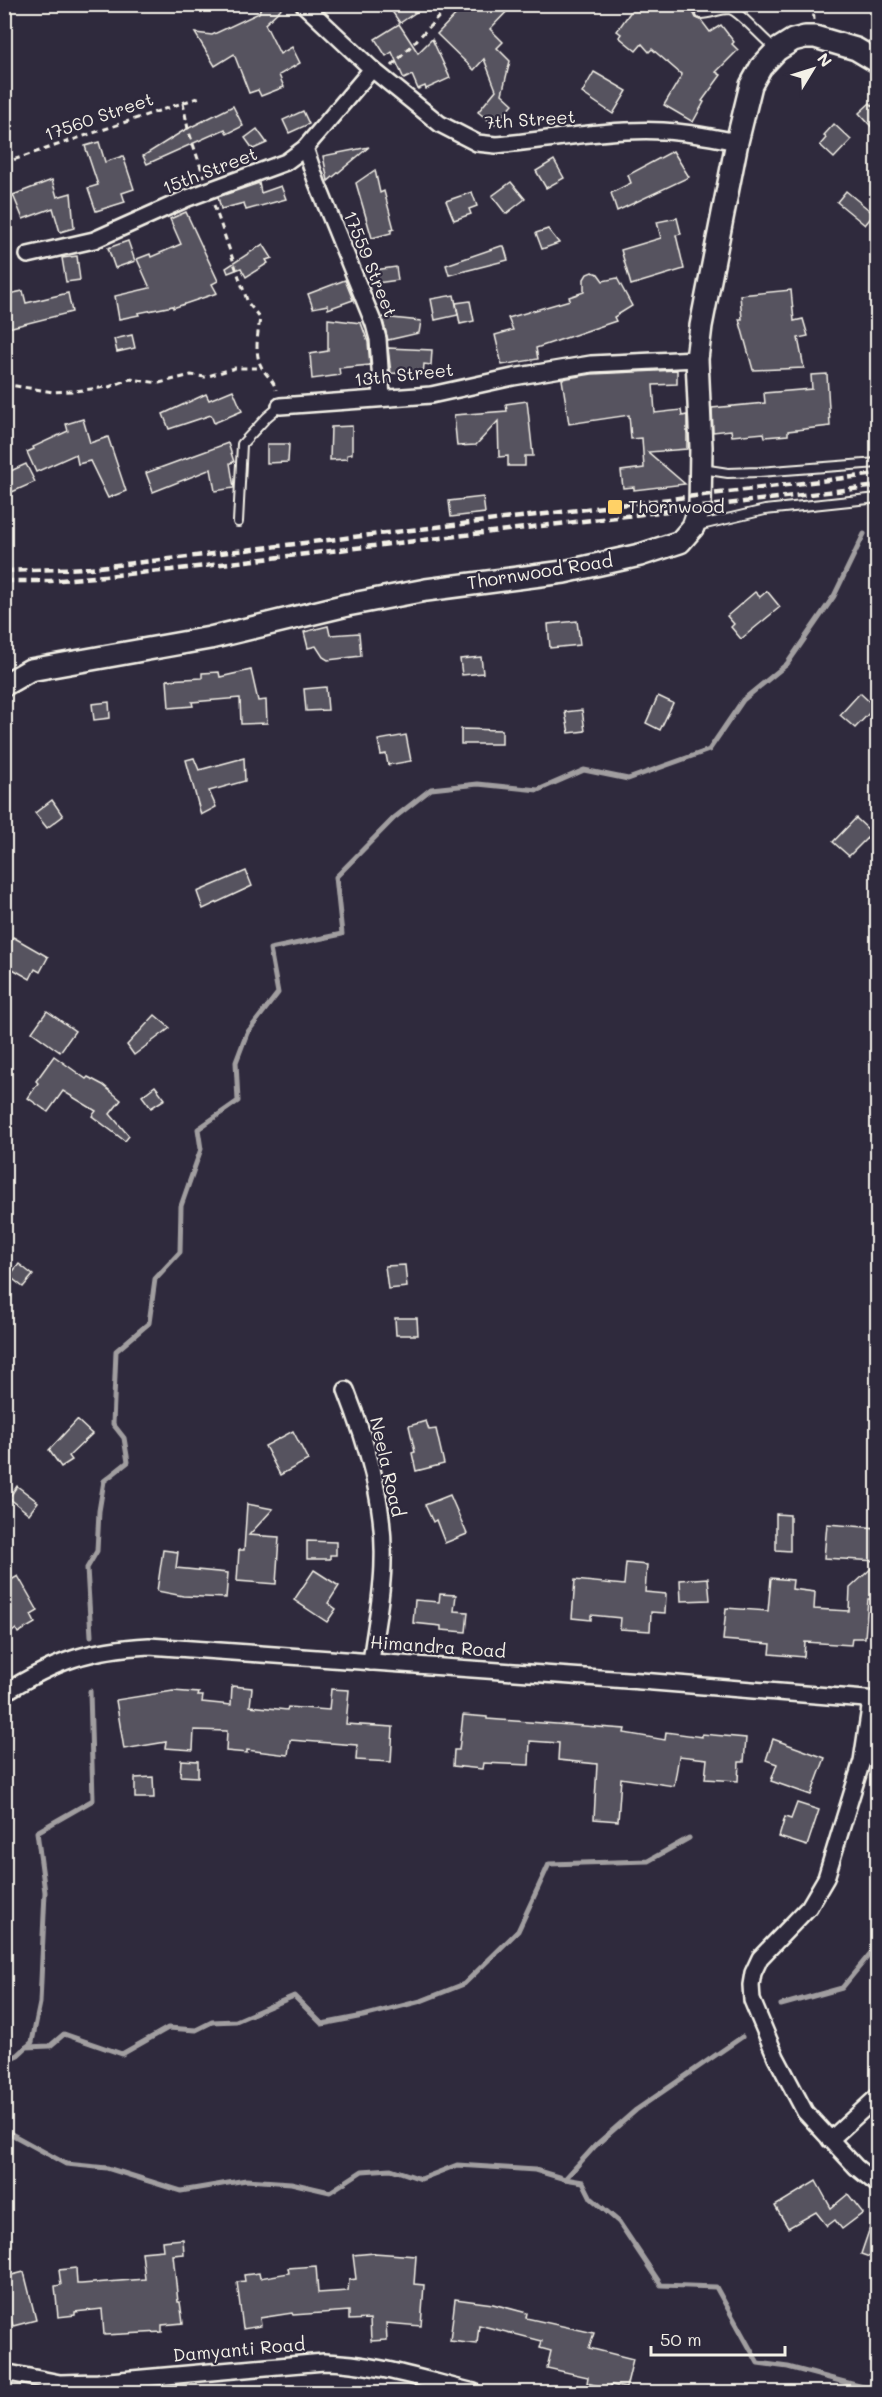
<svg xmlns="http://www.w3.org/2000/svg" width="882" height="2397" font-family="Mali,sans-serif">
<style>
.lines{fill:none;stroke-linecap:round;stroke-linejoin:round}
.stream{stroke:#a19ea0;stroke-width:5}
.building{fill:#56525f;stroke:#f4f1e8;stroke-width:1.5}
.lane-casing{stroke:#f4f1e8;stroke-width:12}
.street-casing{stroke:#f4f1e8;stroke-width:20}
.secondary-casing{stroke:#f4f1e8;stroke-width:26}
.path{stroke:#f4f1e8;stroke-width:3;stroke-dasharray:6 4.5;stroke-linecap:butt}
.lane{stroke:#2f2a3d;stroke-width:8}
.street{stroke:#2f2a3d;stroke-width:15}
.secondary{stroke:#2f2a3d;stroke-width:21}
.rail{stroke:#f4f1e8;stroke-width:4.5;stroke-dasharray:9 4.5;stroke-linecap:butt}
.poi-dot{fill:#ffd166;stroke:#2f2a3d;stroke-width:2}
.labels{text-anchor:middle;stroke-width:4.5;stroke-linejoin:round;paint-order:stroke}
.street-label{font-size:18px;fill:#f4f1e8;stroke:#2f2a3d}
.poi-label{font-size:18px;fill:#f4f1e8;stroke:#2f2a3d;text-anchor:start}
</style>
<rect width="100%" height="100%" fill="#2f2a3d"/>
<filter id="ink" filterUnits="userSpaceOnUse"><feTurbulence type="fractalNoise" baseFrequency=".0167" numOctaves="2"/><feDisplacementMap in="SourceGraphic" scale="12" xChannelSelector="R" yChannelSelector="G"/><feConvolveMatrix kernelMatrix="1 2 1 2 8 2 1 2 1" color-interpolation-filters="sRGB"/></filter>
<g filter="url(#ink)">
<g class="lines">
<!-- stream -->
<g class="stream">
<polyline points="91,1636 87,1568 97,1551 99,1511 104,1481 128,1462 124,1438 113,1424 116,1351 149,1323 155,1279 180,1252 181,1206 201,1149 198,1129 238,1101 236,1062 247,1033 278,993 270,949 342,934 336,877 394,818 431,789 478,784 538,790 584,770 628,779 709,750 743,700 787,664 834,596 864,534"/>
<polyline points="781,2005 842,1988 878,1944"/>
<polyline points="26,2047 50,2046 64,2034 122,2054 168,2028 196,2030 212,2022 236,2021 294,1996 322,2024 363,2016 421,2001 464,1984 518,1931 549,1864 648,1861 689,1838"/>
<polyline points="4,2061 18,2055 32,2042 40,2003 45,1892 37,1832 93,1800 90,1691"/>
<polyline points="4,2130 66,2164 107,2168 181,2191 246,2180 291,2183 330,2192 362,2171 391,2169 421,2179 457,2165 535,2170 565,2179 595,2146 636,2110 742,2037"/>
<polyline points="565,2179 583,2182 591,2198 619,2222 661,2285 716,2287 758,2363 788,2367 878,2391"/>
</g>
</g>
<!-- building -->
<g class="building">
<polygon points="262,4 286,4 265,24 280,54 292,47 300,63 279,75 284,87 261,96 258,90 249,93 234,54 215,66 195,33 212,35 259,13"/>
<polygon points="387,4 428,4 400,23"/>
<polygon points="466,4 514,4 490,29 503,42 497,48 510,61 502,94 513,104 494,125 478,112 496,90 484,59 474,70 437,34"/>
<polygon points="636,4 689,4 696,18 701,20 710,32 721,25 734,42 732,44 738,50 716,72 721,75 702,101 704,102 693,122 664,105 682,75 652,49 649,52 642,44 636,51 619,37 621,34 617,31"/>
<polygon points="399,24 418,53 432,39 450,78 426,89 425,86 418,89 412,75 404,79 392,52 386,56 375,39"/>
<polygon points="594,72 627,91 613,114 582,93"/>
<polygon points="870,103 878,112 878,134 859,113"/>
<polygon points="233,106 243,126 227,134 225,129 147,164 143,156 183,131"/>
<polygon points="303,111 309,124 289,133 283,120"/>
<polygon points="834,124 851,140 834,158 820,145 826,138 824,135"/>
<polygon points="257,129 267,143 253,149 245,138"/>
<polygon points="99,142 105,162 123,156 134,189 122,193 125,202 96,211 88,188 98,185 85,146"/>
<polygon points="369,147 328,181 323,156"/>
<polygon points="673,151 689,177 617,211 611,193 631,183 628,175"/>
<polygon points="554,160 564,178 546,188 536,171"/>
<polygon points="375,170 380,193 384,191 394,229 391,230 391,233 372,238 356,183"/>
<polygon points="52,180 57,197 71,193 74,228 60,232 53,208 23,219 13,195"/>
<polygon points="511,182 525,199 506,214 492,196"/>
<polygon points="259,183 261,193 281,186 286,199 246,210 244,203 221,209 218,197"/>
<polygon points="846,191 874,214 865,225 837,202"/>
<polygon points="472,192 477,206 469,209 471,214 454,220 446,201"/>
<polygon points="186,212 218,281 212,284 217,293 173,308 173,306 138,313 139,315 119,319 115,296 150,288 137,259 150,254 151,257 181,244 170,219"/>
<polygon points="677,218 681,234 676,235 684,269 631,285 621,250 661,238 657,222"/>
<polygon points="548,229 559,243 542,249 536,233"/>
<polygon points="128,241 135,261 115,268 108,248"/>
<polygon points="263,244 272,258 266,260 268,263 246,277 241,268 228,273 226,268"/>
<polygon points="501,246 504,246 508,260 449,275 446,265"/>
<polygon points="77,256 80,280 66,282 62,258"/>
<polygon points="396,267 398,280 377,283 375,270"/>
<polygon points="592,272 598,274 603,281 617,278 632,306 614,317 616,321 536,348 538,359 502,365 495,335 513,330 508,318 570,300 569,297 584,292 584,279 587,274"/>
<polygon points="345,280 353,300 328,309 328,305 313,308 308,294"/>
<polygon points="791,290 794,321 803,319 808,336 798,338 804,368 753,370 739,319 742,319 740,295"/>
<polygon points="23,291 26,303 68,293 72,312 4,329 4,295"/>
<polygon points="454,295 458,315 435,320 431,299"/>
<polygon points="470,301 474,321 460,324 456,303"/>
<polygon points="382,317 421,321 419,333 388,340"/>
<polygon points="328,319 361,323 368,342 370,365 339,368 340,375 312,379 310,354 328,351"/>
<polygon points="132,335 135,348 117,352 114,339"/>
<polygon points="388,348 432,350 431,365 424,364 423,375 391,373"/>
<polygon points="677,370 677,384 653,385 655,413 681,410 682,416 687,415 687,449 648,452 685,484 634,490 634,487 623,488 621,471 644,468 642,438 631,439 629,415 569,424 562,379 592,374"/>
<polygon points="827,374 830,426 788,431 788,435 765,437 764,433 732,436 731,430 713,432 712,408 765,403 764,393 812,389 811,375"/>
<polygon points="233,390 242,411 214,423 211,415 169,429 163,414 206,394 209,400"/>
<polygon points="527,401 533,456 525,456 525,466 508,466 508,456 499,457 498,421 476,445 457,446 454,415 507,411 506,404"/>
<polygon points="83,419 90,443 108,437 126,491 108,498 90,461 78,464 76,454 36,472 27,452 34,449 33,447 68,431 66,424"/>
<polygon points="352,426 352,454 347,455 347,459 330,460 331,427"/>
<polygon points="228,443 234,462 230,463 234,488 215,491 211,469 153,492 146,473"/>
<polygon points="267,444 289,444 288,462 267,463"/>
<polygon points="26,464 35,482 12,492 9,487 4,489 4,474"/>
<polygon points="483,497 485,513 451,517 449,501"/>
<polygon points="767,591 780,607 741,639 731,627 734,624 727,616 755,592 760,597"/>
<polygon points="577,621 580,645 550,648 548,624"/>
<polygon points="328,626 330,635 359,633 361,656 328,660 323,657 316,646 308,648 304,632"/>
<polygon points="481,657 483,673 462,675 460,659"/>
<polygon points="251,670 258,701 266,700 267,723 241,724 240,698 192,702 193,706 169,708 167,680 202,678 202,673 219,672 220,677"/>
<polygon points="326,687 328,710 306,711 304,689"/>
<polygon points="860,693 875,707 855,728 840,715"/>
<polygon points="658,696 673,703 660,730 646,723"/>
<polygon points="109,702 110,718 94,720 92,704"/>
<polygon points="582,710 585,731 569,733 565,712"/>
<polygon points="461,729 502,730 502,744 461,744"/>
<polygon points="406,735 411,761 388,765 386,754 381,755 378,740"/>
<polygon points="194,758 199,770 244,758 245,781 209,791 216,807 201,815 186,760"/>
<polygon points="52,800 63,816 47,828 35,813"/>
<polygon points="856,818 872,833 849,856 833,842"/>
<polygon points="246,871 252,886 203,909 197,892"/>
<polygon points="13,937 48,957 40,972 35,969 30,979 4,964 4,944 9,946"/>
<polygon points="47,1011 75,1031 60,1052 32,1032"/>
<polygon points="155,1015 170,1028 134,1055 127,1045"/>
<polygon points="54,1056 86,1079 88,1077 103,1085 121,1100 110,1114 129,1136 125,1141 92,1116 96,1111 63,1091 48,1112 28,1098 38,1083 36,1081"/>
<polygon points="155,1086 165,1099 151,1108 142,1096"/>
<polygon points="19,1264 33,1275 23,1287 9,1276"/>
<polygon points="405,1265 407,1287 388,1289 385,1266"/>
<polygon points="395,1318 417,1318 418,1335 396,1335"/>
<polygon points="77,1420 92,1434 69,1456 72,1460 61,1467 49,1450"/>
<polygon points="426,1421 429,1430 436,1429 444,1464 416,1471 412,1453 415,1452 409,1426"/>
<polygon points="293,1431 308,1460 280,1475 265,1446"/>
<polygon points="17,1486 38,1502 29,1514 9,1498"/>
<polygon points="450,1495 467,1534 445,1543 436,1520 433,1522 425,1505"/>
<polygon points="247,1504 273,1509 249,1535 279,1537 276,1584 237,1581 239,1550 244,1550"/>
<polygon points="776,1514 790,1515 790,1551 776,1550"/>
<polygon points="827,1524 878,1528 878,1561 824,1558"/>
<polygon points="307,1541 336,1542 336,1555 330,1555 330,1559 307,1559"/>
<polygon points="163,1550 178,1552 176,1568 228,1573 226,1598 183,1596 157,1591"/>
<polygon points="626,1563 647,1565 645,1592 666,1594 665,1613 651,1612 650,1631 620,1629 621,1618 591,1615 591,1620 572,1618 575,1580 624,1585"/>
<polygon points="877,1563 874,1599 868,1599 865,1638 852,1638 851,1645 805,1642 804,1657 770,1654 771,1644 723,1640 726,1608 768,1611 771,1578 793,1580 792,1589 815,1592 814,1609 849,1611 850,1588"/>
<polygon points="314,1570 339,1586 328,1603 336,1609 327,1622 294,1600"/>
<polygon points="18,1576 38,1611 31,1615 35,1623 18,1633 16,1629 12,1632 4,1619 4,1584"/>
<polygon points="708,1578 710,1600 681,1601 680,1580"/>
<polygon points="440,1594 456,1595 454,1611 468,1612 466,1632 441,1630 441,1626 413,1623 415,1600 439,1602"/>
<polygon points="232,1686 252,1688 250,1706 287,1710 288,1707 329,1710 331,1689 349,1690 346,1724 393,1727 391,1762 356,1760 357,1745 290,1740 288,1755 247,1750 247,1753 226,1751 227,1731 194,1730 193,1750 165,1748 166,1742 124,1749 116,1700 173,1691 199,1693 198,1696 203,1696 202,1702 231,1705"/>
<polygon points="463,1715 487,1717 487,1719 625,1729 624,1733 665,1740 666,1732 702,1737 702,1734 746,1738 744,1762 739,1762 738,1781 705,1779 707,1759 679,1756 674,1786 621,1778 618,1821 594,1819 597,1764 558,1760 559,1743 530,1741 529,1765 483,1763 482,1769 453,1766 454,1750 459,1750"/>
<polygon points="773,1739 825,1758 811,1795 771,1781 777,1764 766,1760"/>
<polygon points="181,1760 198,1761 198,1777 180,1776"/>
<polygon points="153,1777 154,1798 135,1798 135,1778"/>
<polygon points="797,1803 819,1810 807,1846 779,1837 785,1817 791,1819"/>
<polygon points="816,2181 831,2208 848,2194 863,2213 842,2229 835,2220 827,2226 816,2212 788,2228 775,2206"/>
<polygon points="875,2213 878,2214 878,2260 861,2254"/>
<polygon points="183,2239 184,2254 173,2255 178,2302 180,2302 183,2323 162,2325 162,2332 104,2335 102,2309 75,2312 75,2315 58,2317 55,2286 61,2285 59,2270 76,2268 77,2284 81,2284 145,2279 142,2252 163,2250 162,2241"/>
<polygon points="374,2253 416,2256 414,2284 424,2285 421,2326 386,2323 387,2340 371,2341 370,2319 349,2320 349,2311 293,2315 292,2313 260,2318 261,2326 243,2329 237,2282 245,2281 244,2275 259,2273 260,2278 289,2273 288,2268 316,2266 318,2293 348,2291 349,2280 356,2279 353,2255"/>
<polygon points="24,2272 36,2320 13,2326 4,2296 4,2277"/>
<polygon points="455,2299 493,2304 527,2313 526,2318 594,2333 589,2348 633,2359 626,2388 611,2385 610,2389 587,2383 588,2377 547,2368 551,2351 540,2348 542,2341 479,2325 477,2344 450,2341"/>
</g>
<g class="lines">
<!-- lane casing -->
<g class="lane-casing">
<g id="lane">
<path d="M701,14c9,0 19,-5 28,-5 10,1 35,32 47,40"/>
<polyline points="702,469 728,473 759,472 878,463"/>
<polyline points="238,522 242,444 267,417 280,406"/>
<polyline points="697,526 765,510 878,498"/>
</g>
</g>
<!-- street casing -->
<g class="street-casing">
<g id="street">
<path d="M303,4l69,65 68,55 37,19 19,2c52,-5 116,-17 167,-14 25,1 49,6 74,11"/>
<polyline points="305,148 317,183 374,324 378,339 382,398"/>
<polyline points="28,255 94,240 188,198 286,162 305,148 372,69"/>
<polyline points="280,406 431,395 513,377 591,364 697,359"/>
<path d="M346,1390c21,54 39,113 37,171 0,33 -8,68 -12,101"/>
<path d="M4,1693c51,-32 86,-44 145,-47l492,35 237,19"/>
<polyline points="871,1701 862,1761 826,1878 809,1907 760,1958 753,1973 751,1985 752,2000 757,2012 776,2057 805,2112 856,2167 878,2185"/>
<polyline points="830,2140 878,2096"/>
<path d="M4,2372l56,11 38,-1 226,-20c52,1 100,18 150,30"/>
</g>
</g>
<!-- secondary casing -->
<g class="secondary-casing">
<polyline id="secondary" points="4,685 30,670 210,638 347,605 426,590 564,572 640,555 680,542 693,527 700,507 701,447 697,359 701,326 737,142 751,85 761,67 777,50 793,40 805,37 815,37 856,49 878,62"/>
</g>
<!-- path -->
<g class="path">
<polyline points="813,4 814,20"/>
<polyline points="392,66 451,4"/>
<polyline points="183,103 188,129 204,177"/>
<polyline points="4,163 203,96"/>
<path d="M214,205l34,98 12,15c-2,15 -6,34 1,48 4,9 13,14 15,24"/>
<polyline points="4,262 14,259"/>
<polyline points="4,384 53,392 74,391 109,387 130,379 159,383 191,375 205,377 235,368 262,368"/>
</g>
<!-- lane -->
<use href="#lane" class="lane"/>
<!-- street -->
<use href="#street" class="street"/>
<!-- secondary -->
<use href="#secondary" class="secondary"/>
<!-- rail -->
<g class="rail">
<polyline points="4,571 90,568 162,560 878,474"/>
<polyline points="4,581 50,581 171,570 878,486"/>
</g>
</g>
</g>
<!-- markers -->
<rect class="poi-dot" x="607" y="499" width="16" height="16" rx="3"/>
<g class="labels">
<!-- street labels -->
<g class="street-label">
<text transform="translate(99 117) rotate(-19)" y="6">17560 Street</text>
<text transform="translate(530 120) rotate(-4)" y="6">7th Street</text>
<text transform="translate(210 171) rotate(-21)" y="6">15th Street</text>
<text transform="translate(370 264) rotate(68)" y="6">17559 Street</text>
<text transform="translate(404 375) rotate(-6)" y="6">13th Street</text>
<text transform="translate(540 572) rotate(-9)" y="6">Thornwood Road</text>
<text transform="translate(387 1467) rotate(77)" y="6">Neela Road</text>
<text transform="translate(438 1647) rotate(4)" y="6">Himandra Road</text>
<text transform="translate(239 2350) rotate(-5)" y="6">Damyanti Road</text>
</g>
<!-- poi labels -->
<g class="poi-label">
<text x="628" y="513">Thornwood</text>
</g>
</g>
<!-- margin -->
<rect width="882" height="2397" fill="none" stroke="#2f2a3d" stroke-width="24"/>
<rect x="12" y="12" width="858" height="2373" fill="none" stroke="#f4f1e8" stroke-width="2" filter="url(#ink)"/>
<!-- north arrow -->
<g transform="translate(813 69) rotate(52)" stroke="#2f2a3d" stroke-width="4.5" paint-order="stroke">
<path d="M0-4.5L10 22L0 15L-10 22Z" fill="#f4f1e8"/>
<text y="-9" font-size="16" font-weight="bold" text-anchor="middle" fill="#f4f1e8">N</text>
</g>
<!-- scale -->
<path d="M651 2346v9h134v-9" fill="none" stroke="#f4f1e8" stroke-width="3"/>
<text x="660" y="2346" font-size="18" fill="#f4f1e8" stroke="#2f2a3d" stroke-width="4.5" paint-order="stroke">50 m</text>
</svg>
